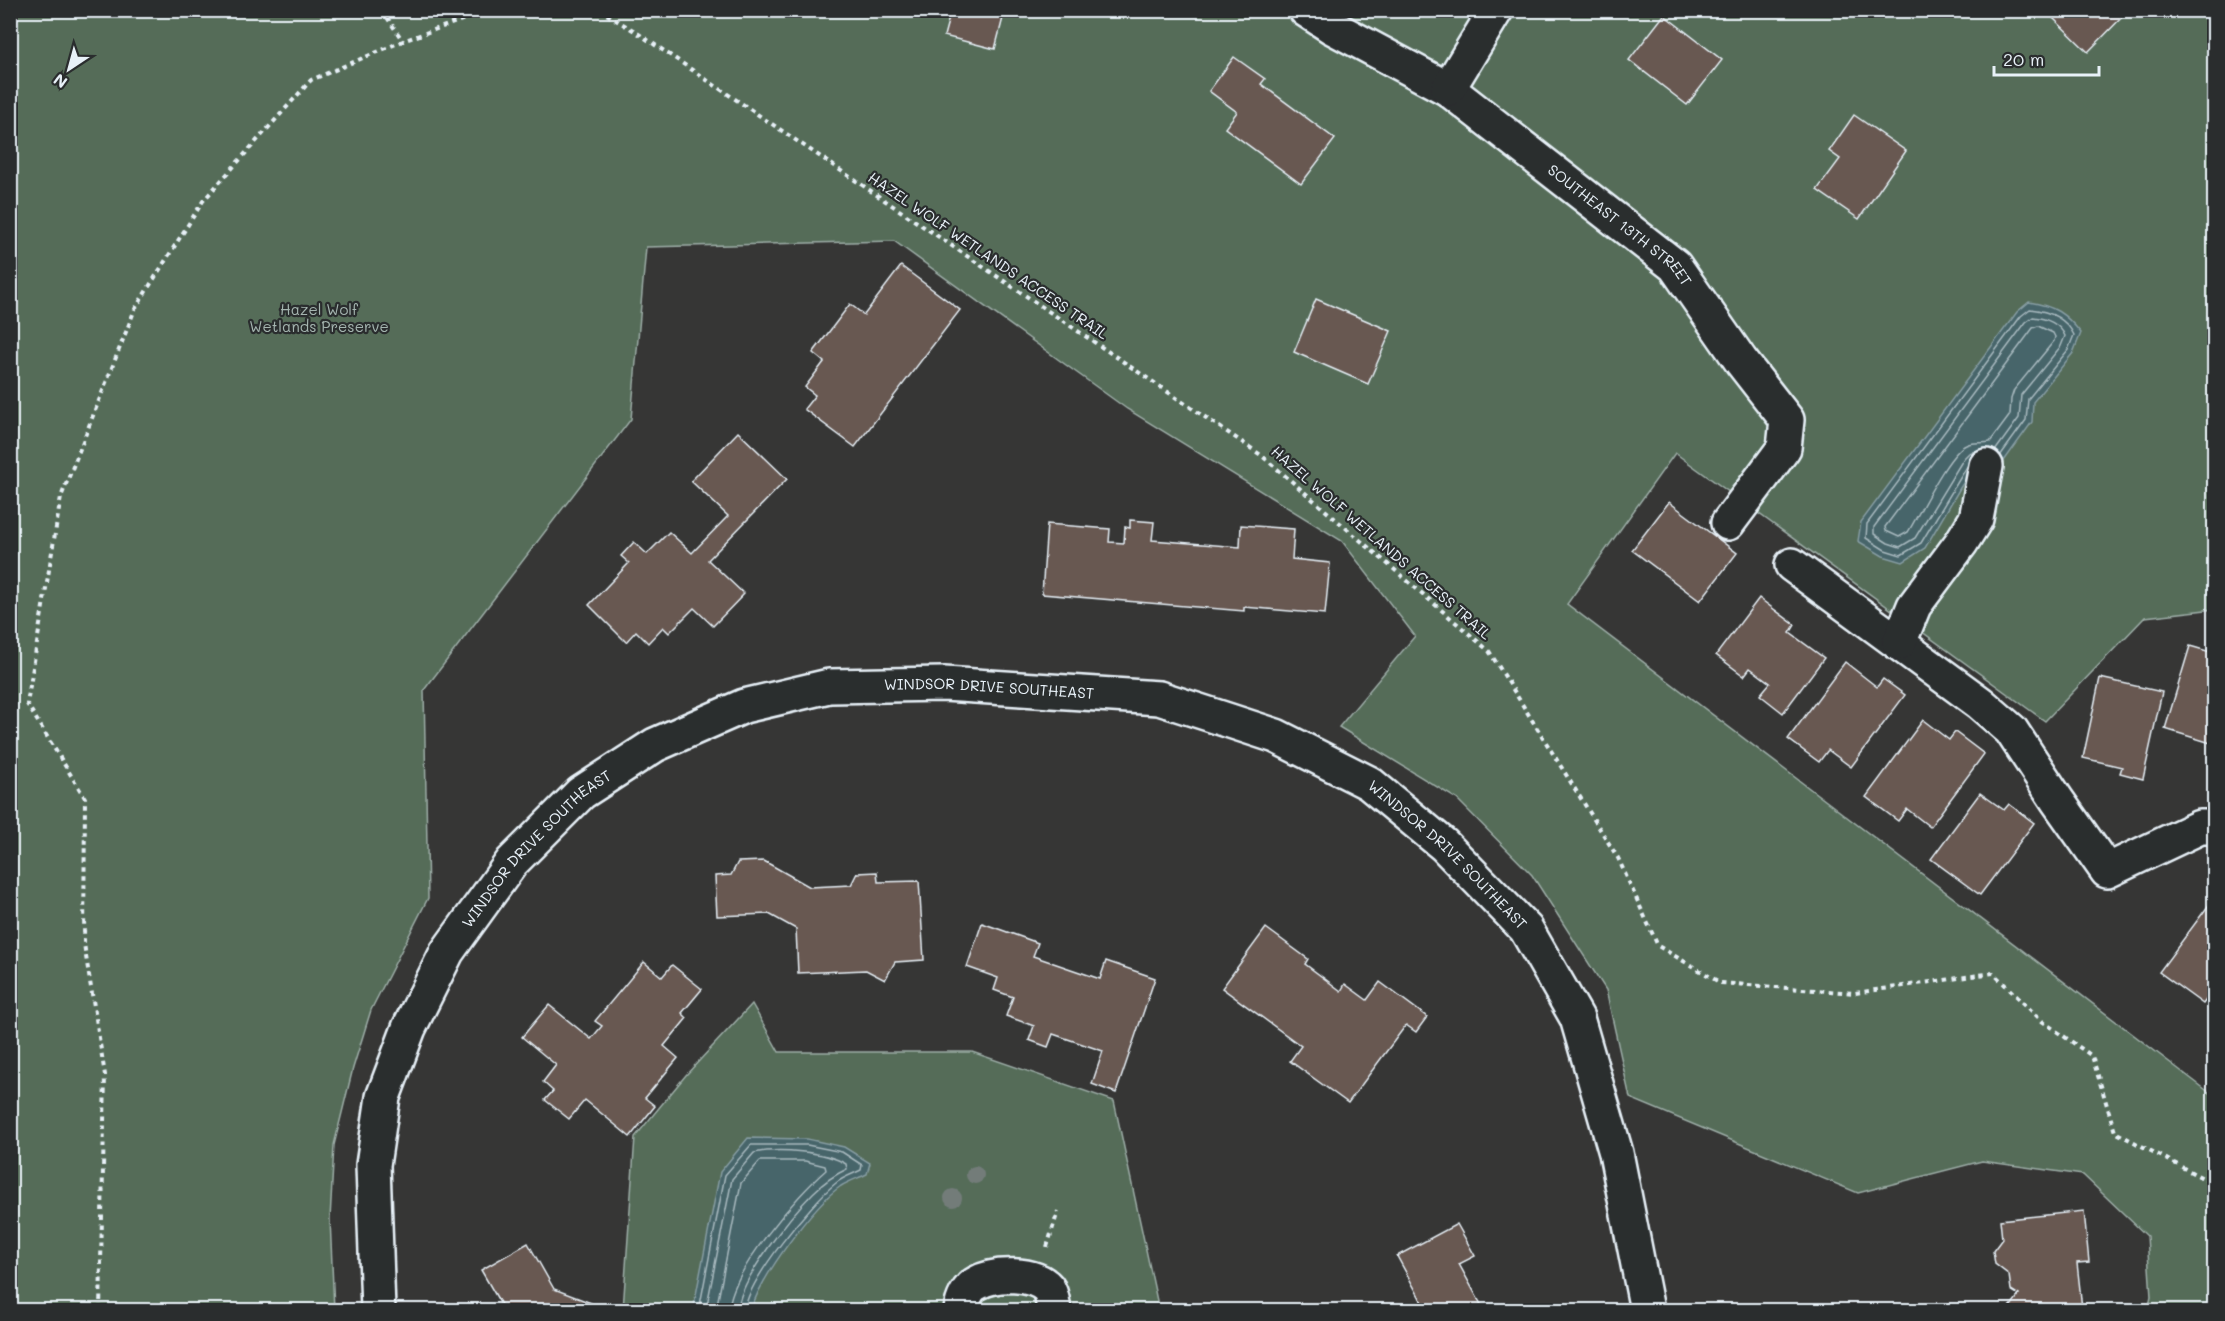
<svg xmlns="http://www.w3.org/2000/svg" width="2225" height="1321" font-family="Mali,sans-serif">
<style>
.green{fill:#546c59;stroke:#9eaea8;stroke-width:1.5}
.water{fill:#47656a;stroke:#879da3;stroke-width:1.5}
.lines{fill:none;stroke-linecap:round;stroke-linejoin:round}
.shore{stroke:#a8b9bf;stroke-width:1.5}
.building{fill:#685851;stroke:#e8f1f8;stroke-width:1.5}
.minor-casing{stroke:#e8f1f8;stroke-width:38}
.path{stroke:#e8f1f8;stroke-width:4;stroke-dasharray:4.5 4.5;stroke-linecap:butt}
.minor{stroke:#2a2d2e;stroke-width:33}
.tree{fill:#737c79}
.labels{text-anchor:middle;stroke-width:4.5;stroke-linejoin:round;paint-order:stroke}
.street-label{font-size:15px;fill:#e8f1f8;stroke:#2a2d2e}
.park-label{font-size:15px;fill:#a5b5b0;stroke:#2a2d2e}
</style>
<rect width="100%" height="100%" fill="#363635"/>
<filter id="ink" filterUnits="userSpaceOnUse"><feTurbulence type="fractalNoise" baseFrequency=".0167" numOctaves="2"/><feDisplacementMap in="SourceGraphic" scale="12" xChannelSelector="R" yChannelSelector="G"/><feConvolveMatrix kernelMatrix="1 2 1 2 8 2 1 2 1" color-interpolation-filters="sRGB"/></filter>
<g filter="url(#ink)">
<!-- green -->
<g class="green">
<polygon points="10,11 2214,11 2214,609 2145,617 2045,721 1675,453 1567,604 2214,1096 2214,1310 2148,1310 2151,1297 2147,1236 2083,1175 1982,1161 1858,1193 1630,1098 1606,990 1532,875 1457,799 1339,727 1415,636 1342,541 1127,409 894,241 646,247 631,419 424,690 428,898 371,1010 353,1068 334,1145 330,1219 334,1310 11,1310"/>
<polygon points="752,1004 779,1052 972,1052 1114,1101 1159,1310 623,1310 635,1137 686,1075"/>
</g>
<!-- water -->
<g class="water">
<path d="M2029,302c25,4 36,11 52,31l-8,20 -40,49 -1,20 -33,46 -24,-3 -15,23 -35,60 -22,14 -20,-6 -25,-15 3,-19 156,-210z"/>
<path d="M748,1138l59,1 37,8 26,16 -3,11c-8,4 -18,7 -26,12 -29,20 -80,91 -90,124h-58l27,-138z"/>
</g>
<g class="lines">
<!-- shore -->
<g class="shore">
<path d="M2038,326l15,7 2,4 -1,4 -40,49 -3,9 -1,16 -20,27c-8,2 -16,-1 -24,3 -18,8 -46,68 -58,87l-9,5 -13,-6 -1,-4 148,-199z"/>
<path d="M1976,451l-7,2 -5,5 -49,80 -15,9 -12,-4 -14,-9v-7l152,-205 7,-5c13,1 27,7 32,19l-4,10 -40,49 -2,23 -24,33"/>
<path d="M1968,465l-47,78 -20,12 -16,-5 -19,-12 1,-14 154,-208 9,-7c18,2 36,9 44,26l-6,15 -40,49 -2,21 -26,36"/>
<path d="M699,1310l26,-135 26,-30h56l35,7 20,13 -1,5c-8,4 -18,7 -25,13 -25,20 -88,96 -91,127"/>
<path d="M706,1310l26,-131 22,-26c24,-5 71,-2 92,11l1,5c-13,6 -24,14 -34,24 -22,22 -74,87 -75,117"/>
<path d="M716,1310l25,-127 19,-22h45l20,5 1,4c-29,25 -96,102 -97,140"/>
</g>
</g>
<!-- building -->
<g class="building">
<polygon points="951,10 1005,10 995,49 944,36"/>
<polygon points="2060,10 2129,10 2088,52 2053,18"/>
<polygon points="1664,15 1722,60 1687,105 1629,60"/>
<polygon points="1234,57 1265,79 1261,84 1335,139 1301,184 1225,128 1237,112 1209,91"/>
<polygon points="1854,115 1906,151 1859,219 1817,190 1840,159 1829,151"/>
<polygon points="901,266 960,310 855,447 804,409 815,395 805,387 824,362 813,353 850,304 864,315"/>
<polygon points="1316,299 1391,331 1368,384 1294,352"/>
<polygon points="738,432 787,479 708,560 744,594 713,626 694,608 669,633 663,627 648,643 636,631 626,642 589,605 629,563 621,556 634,542 647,554 669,532 692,553 728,516 691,481"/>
<polygon points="1669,502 1737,553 1700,601 1632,550"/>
<polygon points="1130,520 1154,522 1152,540 1240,547 1241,525 1294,529 1292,559 1330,563 1325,614 1244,607 1244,611 1042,594 1047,524 1110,529 1109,542 1124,543 1125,527 1130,528"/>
<polygon points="1759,598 1795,625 1790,633 1824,658 1783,713 1760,695 1770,683 1750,668 1744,676 1716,655"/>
<polygon points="2190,646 2214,653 2214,744 2165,729"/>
<polygon points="1845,662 1877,687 1883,679 1905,695 1851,767 1828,750 1819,762 1788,739"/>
<polygon points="2100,678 2162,692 2143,779 2120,773 2122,767 2083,758"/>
<polygon points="1923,720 1949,740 1955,732 1984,754 1930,827 1907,809 1898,821 1866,797"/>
<polygon points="1980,793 2004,810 2009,804 2034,823 1980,895 1931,859"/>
<polygon points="764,861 810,887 851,885 857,873 877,872 878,882 919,881 924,960 895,962 885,980 866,970 798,973 796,929 769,914 717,916 715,876 731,875 738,862"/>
<polygon points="2214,898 2214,989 2203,1004 2159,972"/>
<polygon points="982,923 1038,943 1033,956 1100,979 1106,961 1155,978 1116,1093 1092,1084 1103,1051 1053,1034 1048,1047 1029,1040 1034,1026 1006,1016 1013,997 994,990 998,978 967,967"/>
<polygon points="1266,928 1308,959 1305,964 1341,991 1345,984 1367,1000 1380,982 1427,1017 1416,1032 1406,1025 1348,1103 1290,1061 1301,1046 1222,988"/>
<polygon points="644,962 662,977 672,965 702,989 682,1013 687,1018 664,1046 678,1058 645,1098 655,1106 630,1137 585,1100 569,1119 545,1100 553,1091 543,1082 556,1065 522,1037 549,1005 591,1039 602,1026 595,1021"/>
<polygon points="2084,1211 2089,1262 2077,1263 2082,1308 2062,1310 2008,1310 2019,1295 2011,1290 2009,1275 1995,1264 1993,1251 2002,1239 2000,1220"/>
<polygon points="1457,1224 1475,1256 1459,1264 1484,1310 1406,1310 1422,1302 1397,1256"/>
<polygon points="528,1243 554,1289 591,1303 588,1310 503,1310 503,1308 481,1270"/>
</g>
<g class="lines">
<!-- minor casing -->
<g class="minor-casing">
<g id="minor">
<path id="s1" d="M1306,10l26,17 116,62 227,177 66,95 46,59 -3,28 -56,75"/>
<polyline points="1448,89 1496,10"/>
<polyline points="1792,565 1980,703 2011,730 2057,800 2107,871 2200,827 2214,827"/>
<polyline points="1899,643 1914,606 1961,543 1976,519 1986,466"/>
<path id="s2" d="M378,1310l-5,-145 10,-68 26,-69 38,-76 65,-90 69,-69 74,-48 89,-39 85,-20 115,-2 215,14 62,20 55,18 93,47 75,62 82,84 51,89 39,135 31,157"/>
<path d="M961,1310c1,-9 7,-23 16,-27 17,-10 57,-11 71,5 4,5 5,16 6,22"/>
</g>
</g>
<!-- path -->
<g class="path">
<polyline points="382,10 403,41"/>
<polyline points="599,10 633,30 1261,455 1489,651 1618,858 1658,946 1721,983 1855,993 1993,973 2042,1021 2092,1056 2115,1132 2214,1184"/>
<polyline points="1047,1247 1058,1211"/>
<polyline points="100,1310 105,1075 84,944 85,798 27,704 61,497 135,309 203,201 311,80 403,41 490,10"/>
</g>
<!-- minor -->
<use href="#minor" class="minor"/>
</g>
<!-- trees -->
<g class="tree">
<circle cx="975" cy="1175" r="9"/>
<circle cx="953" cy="1198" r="9"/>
</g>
</g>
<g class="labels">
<!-- street labels -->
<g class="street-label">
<text dy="5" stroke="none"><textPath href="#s1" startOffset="382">SOUTHEAST 13TH STREET</textPath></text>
<text transform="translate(988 256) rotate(34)" y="5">HAZEL WOLF WETLANDS ACCESS TRAIL</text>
<text transform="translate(1381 543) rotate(41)" y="5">HAZEL WOLF WETLANDS ACCESS TRAIL</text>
<text dy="5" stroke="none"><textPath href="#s2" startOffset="1014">WINDSOR DRIVE SOUTHEAST</textPath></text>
<text dy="5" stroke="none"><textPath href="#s2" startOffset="510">WINDSOR DRIVE SOUTHEAST</textPath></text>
<text dy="5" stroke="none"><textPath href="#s2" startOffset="1518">WINDSOR DRIVE SOUTHEAST</textPath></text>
</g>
<!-- park labels -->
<g class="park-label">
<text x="319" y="315">Hazel Wolf<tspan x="319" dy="17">Wetlands Preserve</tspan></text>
</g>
</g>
<!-- margin -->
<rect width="2225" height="1321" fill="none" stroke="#2a2d2e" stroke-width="36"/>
<rect x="18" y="18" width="2189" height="1285" fill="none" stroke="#e8f1f8" stroke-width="2" filter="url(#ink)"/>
<!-- north arrow -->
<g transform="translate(69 69) rotate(216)" stroke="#2a2d2e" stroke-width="4.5" paint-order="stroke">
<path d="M0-4.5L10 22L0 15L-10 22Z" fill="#e8f1f8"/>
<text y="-9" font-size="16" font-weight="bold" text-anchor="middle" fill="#e8f1f8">N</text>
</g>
<!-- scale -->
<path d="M1994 66v9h105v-9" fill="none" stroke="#e8f1f8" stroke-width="3"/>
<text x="2003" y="66" font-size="18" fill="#e8f1f8" stroke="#2a2d2e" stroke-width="4.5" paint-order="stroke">20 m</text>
</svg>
